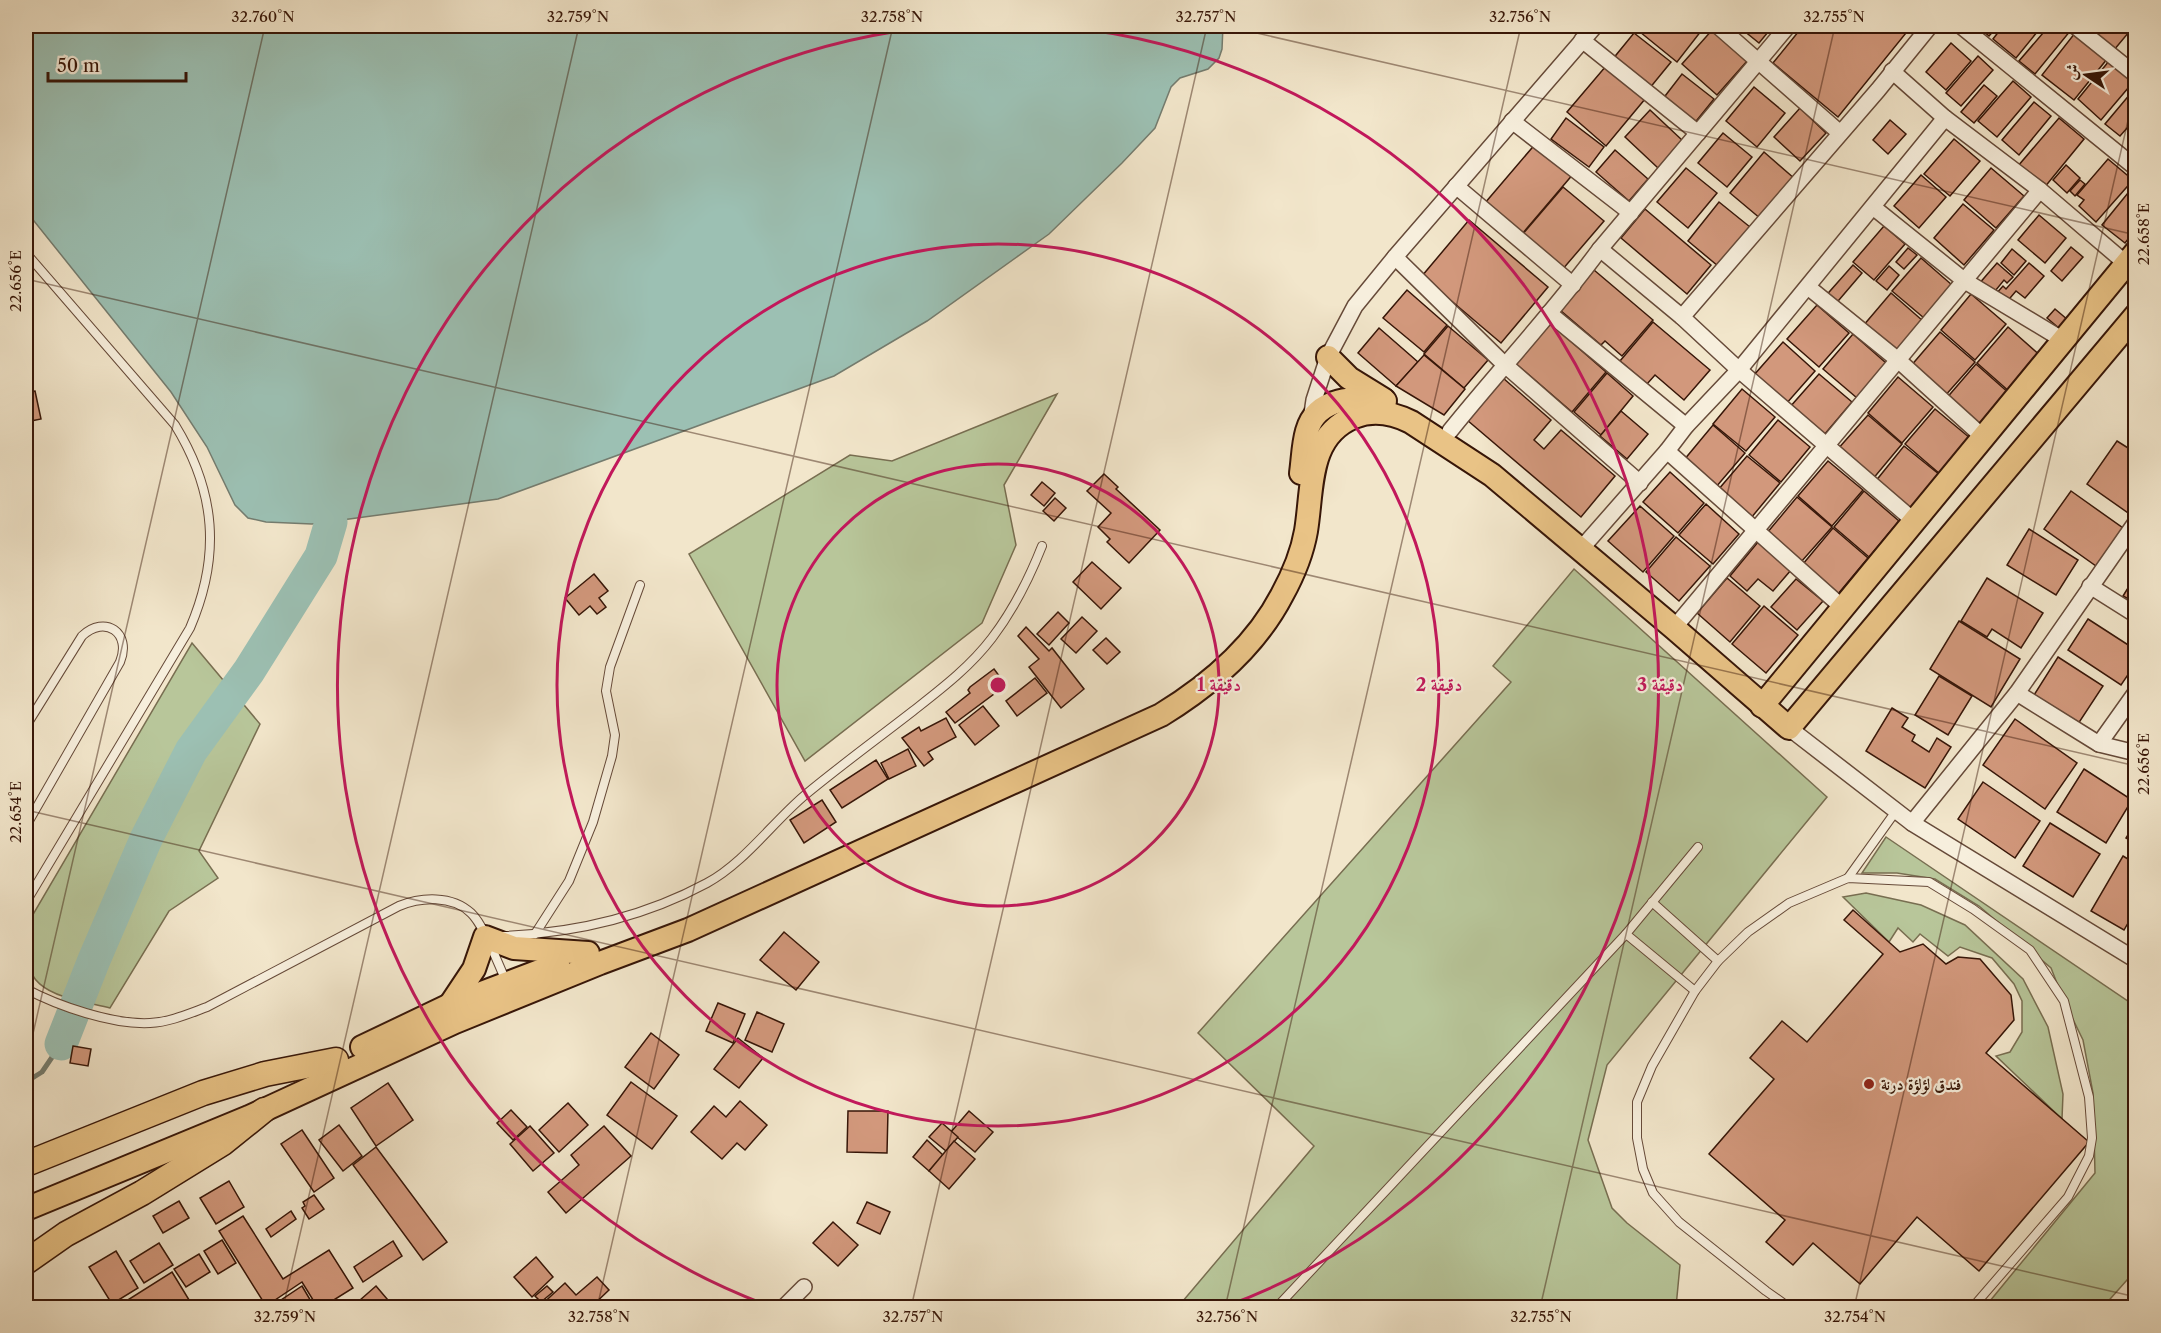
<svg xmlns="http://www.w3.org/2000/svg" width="2161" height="1333" font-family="'Libre Caslon Text',Amiri,serif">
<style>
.green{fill:#b8c69a;stroke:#786e51;stroke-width:1.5}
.water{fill:#9cc0b3;stroke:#747c6f;stroke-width:1.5}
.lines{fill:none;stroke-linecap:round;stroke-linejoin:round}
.stream{stroke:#747c6f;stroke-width:5}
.river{stroke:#9cc0b3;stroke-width:33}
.building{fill:#d2987c;stroke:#371608;stroke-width:1.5}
.service-casing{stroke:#664a39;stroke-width:10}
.minor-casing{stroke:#664a39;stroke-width:18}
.primary-casing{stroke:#371608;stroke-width:26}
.trunk-casing{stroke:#371608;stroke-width:27}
.service{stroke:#f7efdd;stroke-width:8}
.minor{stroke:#f7efdd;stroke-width:15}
.primary{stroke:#e9c386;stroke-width:22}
.trunk{stroke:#e9c386;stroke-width:24}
.ticks{fill:none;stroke:#371608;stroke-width:1.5;stroke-opacity:0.45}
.ring{fill:none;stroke:#c2185b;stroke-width:3}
.poi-dot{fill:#8f2418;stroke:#f7efdd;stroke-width:2}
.labels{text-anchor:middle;stroke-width:4.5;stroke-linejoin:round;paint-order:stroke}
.poi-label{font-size:16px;font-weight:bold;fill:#371608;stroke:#f7efdd;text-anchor:start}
.centre{fill:#c2185b;stroke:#f7efdd;stroke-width:3}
.ring-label{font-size:18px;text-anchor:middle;font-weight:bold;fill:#c2185b;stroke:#f7efdd;stroke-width:4.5;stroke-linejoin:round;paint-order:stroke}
.neatline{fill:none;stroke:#371608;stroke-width:2}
.ticks-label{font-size:15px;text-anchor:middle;fill:#371608}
</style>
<rect width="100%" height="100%" fill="#f2e6cb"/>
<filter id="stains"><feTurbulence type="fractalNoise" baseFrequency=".00333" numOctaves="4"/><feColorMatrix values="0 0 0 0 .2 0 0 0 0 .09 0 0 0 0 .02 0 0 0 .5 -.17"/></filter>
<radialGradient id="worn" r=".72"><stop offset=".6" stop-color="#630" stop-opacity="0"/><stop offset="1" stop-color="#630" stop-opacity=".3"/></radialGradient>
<!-- green -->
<g class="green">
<polygon points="1057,394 1004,485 1016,545 982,623 805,761 689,554 850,455 892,461"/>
<polygon points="1574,569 1827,797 1607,1065 1588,1140 1612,1208 1627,1223 1680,1265 1676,1307 1258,1308 1253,1303 1248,1307 1177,1308 1314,1146 1198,1033 1511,682 1493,666"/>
<path d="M192,643l68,81 -61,127 19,27 -49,33 -59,97c-55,-13 -95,-15 -82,-85z"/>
<polygon points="1886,837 2135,1006 2135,1271 2103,1307 1985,1307 2095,1173 2093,1093 2083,1040 2064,1001 2051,968 1979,906 1935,879 1897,873 1862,873"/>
<polygon points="1866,893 1921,905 1965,925 2023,979 2048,1027 2063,1094 2062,1119 1996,1056 2010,1052 2022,1032 2022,1001 2014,984 1992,958 1960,947 1948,956 1920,934 1913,942 1898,928 1889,942 1843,897"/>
</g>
<!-- water -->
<polygon class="water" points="26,26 1223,26 1222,49 1219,58 1208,69 1180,78 1171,87 1155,128 1122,163 1049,234 927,321 834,376 498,499 312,524 266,522 248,518 235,505 207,447 171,392 26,211"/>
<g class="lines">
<!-- stream -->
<polyline class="stream" points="26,1082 42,1072 61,1044"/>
<!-- river -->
<polyline class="river" points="61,1044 94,960 146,839 191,751 249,671 321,556 331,522"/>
</g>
<!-- building -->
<g class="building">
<polygon points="1645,26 1705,26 1677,62 1640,32"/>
<polygon points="1738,26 1773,26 1759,43"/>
<polygon points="1803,26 1896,26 1906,33 1838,117 1773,63"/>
<polygon points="1977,26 1998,26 1989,36"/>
<polygon points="2003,26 2042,26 2016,58 1993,39"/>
<polygon points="2049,26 2065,26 2071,30 2035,74 2019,61"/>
<polygon points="2094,26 2134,26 2114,50 2091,30"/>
<polygon points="1713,29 1748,60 1717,95 1682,64"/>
<polygon points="1634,33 1671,62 1649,89 1612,60"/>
<polygon points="2075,33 2107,59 2074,100 2042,75"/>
<polygon points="1951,43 1971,61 1946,90 1926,72"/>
<polygon points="2136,47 2136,59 2129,54"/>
<polygon points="1978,56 1993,70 1961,106 1946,93"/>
<polygon points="2109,61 2134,81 2101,120 2078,99"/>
<polygon points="1606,66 1645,99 1606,146 1567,112"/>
<polygon points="1682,74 1714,99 1693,125 1662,100"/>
<polygon points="2013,81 2031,97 1997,137 1978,121"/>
<polygon points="1984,85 1997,96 1974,123 1961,112"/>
<polygon points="1754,87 1785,113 1757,147 1726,121"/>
<polygon points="2136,87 2136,118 2120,136 2105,124"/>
<polygon points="2034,102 2051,116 2019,155 2002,140"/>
<polygon points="1800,108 1826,133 1800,161 1774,137"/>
<polygon points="1650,110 1683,141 1658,168 1625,137"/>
<polygon points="1566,118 1604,147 1589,167 1551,139"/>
<polygon points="2059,118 2084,139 2044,188 2018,166"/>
<polygon points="1890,120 1906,134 1888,154 1873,140"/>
<polygon points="1723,133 1752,157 1727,187 1698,163"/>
<polygon points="1954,139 1980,161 1950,196 1924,174"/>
<polygon points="1537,142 1574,173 1522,234 1485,203"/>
<polygon points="1615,150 1648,179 1629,201 1596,172"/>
<polygon points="1764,152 1795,179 1761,219 1730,193"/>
<polygon points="2108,159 2133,180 2096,222 2079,206 2084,200 2077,195"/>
<polygon points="2066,165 2080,178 2067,193 2053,180"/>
<polygon points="1686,168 1717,193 1688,228 1657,202"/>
<polygon points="1991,168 2024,196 1996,228 1964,200"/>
<polygon points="1921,175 1946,197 1919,228 1894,206"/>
<polygon points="2080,180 2085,184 2075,196 2070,191"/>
<polygon points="2136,183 2136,229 2125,243 2102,225"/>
<polygon points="1563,187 1604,221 1562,270 1522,235"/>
<polygon points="1719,202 1750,227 1718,266 1688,241"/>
<polygon points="1963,204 1994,230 1964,265 1934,238"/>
<polygon points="1645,209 1711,265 1687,294 1621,238"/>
<polygon points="2039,215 2066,238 2045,263 2018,240"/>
<polygon points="1469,220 1548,287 1501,343 1422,276"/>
<polygon points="1884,226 1905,244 1874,280 1853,262"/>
<polygon points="2071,247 2083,257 2062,281 2051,271"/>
<polygon points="1908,248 1917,255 1904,269 1896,262"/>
<polygon points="2012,249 2026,261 2014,275 2001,263"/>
<polygon points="1921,258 1952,285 1924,318 1892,291"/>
<polygon points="1997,263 2013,277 2007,283 2004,280 1991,296 1978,285"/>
<polygon points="2029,263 2044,276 2025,298 2016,291 2005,304 1995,295 2003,286 2006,289"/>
<polygon points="1853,265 1862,273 1833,307 1823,299"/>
<polygon points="1889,266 1899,275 1887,290 1876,281"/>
<polygon points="1594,270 1653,320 1622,356 1605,341 1601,345 1560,310"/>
<polygon points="1407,290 1447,325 1424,352 1383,318"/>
<polygon points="1891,293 1923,321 1894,354 1863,326"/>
<polygon points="1971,294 2006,324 1975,360 1941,330"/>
<polygon points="1817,305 1849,333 1819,367 1787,339"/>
<polygon points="2055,309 2068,320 2060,329 2047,318"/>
<polygon points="1653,322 1710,370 1684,400 1655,375 1647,384 1620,361"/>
<polygon points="1550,323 1606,372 1572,412 1516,364"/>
<polygon points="1448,326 1488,360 1464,388 1424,354"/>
<polygon points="2008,327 2042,357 2011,393 1977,363"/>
<polygon points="1379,328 1418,362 1396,386 1358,353"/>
<polygon points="26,329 33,366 26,367"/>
<polygon points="1940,332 1975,362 1944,397 1910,367"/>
<polygon points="1853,334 1886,363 1857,398 1823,369"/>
<polygon points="1783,342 1815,371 1786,404 1754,375"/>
<polygon points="1424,355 1465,389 1444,415 1396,386"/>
<polygon points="1976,364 2010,394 1980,430 1945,400"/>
<polygon points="1607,373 1633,396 1601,435 1574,412"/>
<polygon points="1819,374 1852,402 1824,435 1790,407"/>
<polygon points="1898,377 1933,407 1902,443 1868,413"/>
<polygon points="1503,378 1551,420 1534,440 1544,449 1561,430 1615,476 1581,517 1467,420"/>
<polygon points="1742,389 1775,417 1746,451 1713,424"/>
<polygon points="35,391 41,419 26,422 26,392"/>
<polygon points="1935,409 1970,438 1940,474 1905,444"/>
<polygon points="1621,411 1648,434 1627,459 1600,436"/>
<polygon points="1868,415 1902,444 1872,480 1837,450"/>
<polygon points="1778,420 1810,447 1781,482 1749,455"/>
<polygon points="1713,425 1745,453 1716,487 1684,460"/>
<polygon points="2117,441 2136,453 2136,509 2131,515 2087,484"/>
<polygon points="1904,446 1940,475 1910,511 1875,482"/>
<polygon points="1747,456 1780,483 1751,518 1718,490"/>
<polygon points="1828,461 1863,490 1832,526 1798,496"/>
<polygon points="1670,472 1704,503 1678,533 1643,502"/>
<polygon points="1104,474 1118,487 1116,489 1160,530 1129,563 1107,542 1110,539 1098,527 1111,513 1087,491"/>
<polygon points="1042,482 1055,493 1044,506 1031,495"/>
<polygon points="1864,491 1899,521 1869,557 1834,527"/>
<polygon points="2071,491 2123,528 2096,566 2044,529"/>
<polygon points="1797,497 1832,527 1801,562 1767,533"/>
<polygon points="1055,498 1066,508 1054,521 1043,511"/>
<polygon points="1706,504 1739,534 1713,564 1679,535"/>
<polygon points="1640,506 1674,536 1643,572 1608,541"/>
<polygon points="1833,528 1868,558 1838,594 1803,564"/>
<polygon points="2029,529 2078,560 2056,595 2007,565"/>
<polygon points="1676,537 1710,566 1679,601 1646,572"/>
<polygon points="1758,542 1791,570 1773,591 1758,579 1747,591 1730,576"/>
<polygon points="1092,562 1121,588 1101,609 1073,582"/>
<polygon points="594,574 608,591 599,598 606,607 597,614 590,606 579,615 565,598"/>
<polygon points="2136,575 2136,603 2123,596"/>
<polygon points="1727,578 1760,606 1730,642 1697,613"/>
<polygon points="1987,578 2043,613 2021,648 1992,629 1987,637 1961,621"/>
<polygon points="1796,579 1823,601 1797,630 1771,607"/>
<polygon points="1764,606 1798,635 1766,673 1732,644"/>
<polygon points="1058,612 1069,623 1049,645 1037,634"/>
<polygon points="1082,617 1097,631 1076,653 1061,639"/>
<polygon points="2088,619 2136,650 2136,663 2121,685 2068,650"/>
<polygon points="1959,621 2020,659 1991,707 1930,669"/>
<polygon points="1026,627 1049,651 1052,648 1084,689 1061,708 1029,667 1039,659 1018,636"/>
<polygon points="1106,638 1120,652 1107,664 1093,650"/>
<polygon points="2058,657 2103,686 2078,724 2034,695"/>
<polygon points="994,669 1006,685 955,723 946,712 970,693 968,690 970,687"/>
<polygon points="1939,676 1972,696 1948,735 1915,715"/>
<polygon points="1035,678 1047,693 1017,716 1006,701"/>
<polygon points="983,706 999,726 975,745 959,725"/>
<polygon points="1892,708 1908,718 1902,727 1915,735 1912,741 1929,752 1937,738 1951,747 1925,788 1866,751"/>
<polygon points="946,718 956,737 928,752 933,759 924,766 902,738 919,727 921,731"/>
<polygon points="2015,719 2077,763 2045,809 1983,765"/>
<polygon points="908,749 916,766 889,779 881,763"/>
<polygon points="876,760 888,779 842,808 830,790"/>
<polygon points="2084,769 2132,800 2106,843 2057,812"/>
<polygon points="1983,782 2040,821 2015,858 1958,819"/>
<polygon points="822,800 836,822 804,843 790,820"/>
<polygon points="2136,822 2136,844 2126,838"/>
<polygon points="2050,823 2100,854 2073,897 2023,866"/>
<polygon points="2123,856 2136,864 2136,909 2124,930 2091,911"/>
<polygon points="1853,910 1900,952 1923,944 1946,964 1958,957 1980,959 2011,995 2014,1020 1986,1053 2089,1142 1979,1271 1917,1217 1860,1284 1813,1243 1793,1265 1766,1242 1785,1220 1709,1154 1774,1079 1750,1058 1782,1021 1807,1042 1883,954 1844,920"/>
<polygon points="784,932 819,962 796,990 760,960"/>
<polygon points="718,1003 745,1014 733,1043 706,1031"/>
<polygon points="757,1012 784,1024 772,1052 745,1040"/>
<polygon points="651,1033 679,1055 654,1089 625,1067"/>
<polygon points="738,1038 763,1058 739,1088 714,1069"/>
<polygon points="73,1046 91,1049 88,1066 70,1063"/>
<polygon points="631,1082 677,1116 652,1149 607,1115"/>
<polygon points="388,1083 413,1120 376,1146 351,1108"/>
<polygon points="740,1101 767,1125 745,1150 737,1143 722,1159 691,1132 714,1106 726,1117"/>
<polygon points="568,1103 588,1125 559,1152 539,1130"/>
<polygon points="511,1110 527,1127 513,1140 497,1123"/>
<polygon points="848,1111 888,1111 887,1153 847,1152"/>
<polygon points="969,1111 993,1132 975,1152 951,1132"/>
<polygon points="942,1123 958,1137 946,1151 929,1137"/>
<polygon points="339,1125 362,1156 343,1171 319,1140"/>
<polygon points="530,1126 554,1153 533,1171 510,1144"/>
<polygon points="604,1126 631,1156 566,1213 548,1192 579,1165 571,1155"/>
<polygon points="302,1130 334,1178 314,1192 281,1144"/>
<polygon points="927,1140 943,1155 929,1171 913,1157"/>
<polygon points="954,1141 975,1159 949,1189 929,1171"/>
<polygon points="376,1147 447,1242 423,1260 353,1165"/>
<polygon points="229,1181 244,1207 216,1224 200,1198"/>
<polygon points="314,1195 324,1209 309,1219 302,1208 305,1206 303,1202"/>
<polygon points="179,1201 189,1218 163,1233 153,1216"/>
<polygon points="867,1202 890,1212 880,1234 857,1223"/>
<polygon points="291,1211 296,1219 271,1237 266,1229"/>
<polygon points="243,1216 283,1279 329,1250 353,1288 321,1308 318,1308 302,1282 266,1306 219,1231"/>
<polygon points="833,1222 858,1245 838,1266 813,1243"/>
<polygon points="222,1240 236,1263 218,1274 204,1251"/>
<polygon points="393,1241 402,1256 363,1282 354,1267"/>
<polygon points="159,1243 173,1265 144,1283 130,1261"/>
<polygon points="116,1251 138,1288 112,1304 89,1267"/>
<polygon points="199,1254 210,1272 186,1287 174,1269"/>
<polygon points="536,1257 553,1277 532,1297 514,1277"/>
<polygon points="172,1272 194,1308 115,1308"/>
<polygon points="597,1277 609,1290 590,1308 538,1308 565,1283 576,1295"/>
<polygon points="302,1286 315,1308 285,1308 281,1300"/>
<polygon points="376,1286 393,1306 391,1308 351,1308"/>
<polygon points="547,1286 553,1292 541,1302 535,1296"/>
</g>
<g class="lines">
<!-- service casing -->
<g class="service-casing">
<g id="service">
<path d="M26,253l149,172c41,67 46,131 15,203l-164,274"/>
<path d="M26,726l56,-90c23,-22 50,-3 38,26l-94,164"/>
<polyline points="1848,878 1896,811"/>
<polyline points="1652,902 1718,961"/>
<polyline points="535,934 569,881 593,822 612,756 615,735 606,691 610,667 640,585"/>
<polyline points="1626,934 1695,991"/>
<path d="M503,936c71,-3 141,-19 204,-53 37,-20 66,-61 98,-88 35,-29 72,-56 108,-84 28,-22 57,-44 79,-73 22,-29 37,-59 50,-92"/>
<path d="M26,989c32,17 87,36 124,34 20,-1 38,-9 57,-16l192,-101c22,-9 53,-11 72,7 13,12 27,51 35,68"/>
<polyline points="1276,1308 1626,934 1698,847"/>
<polyline points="1790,1308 1766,1291 1679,1222 1653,1193 1643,1169 1637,1138 1637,1102 1652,1066 1695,991 1718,961 1748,932 1789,903 1848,878 1929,882 1973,909 2030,950 2064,1001 2089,1097 2092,1138 2089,1156 2068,1197 1972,1308"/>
</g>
</g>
<!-- minor casing -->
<g class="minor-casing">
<g id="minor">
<polyline points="1718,26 1840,133"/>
<polyline points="1961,26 2136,168"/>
<polyline points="2075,26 2136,75"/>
<polyline points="1582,40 1698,133"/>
<polyline points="1892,71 1945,118 2040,190 2136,272"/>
<polyline points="1512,121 1631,213"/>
<polyline points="1456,186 1573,285"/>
<polyline points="1873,207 1965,281 2063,340"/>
<polyline points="1600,249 1682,317 1739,370 1913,520"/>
<polyline points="1395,257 1504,364 1640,483"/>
<polyline points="1808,287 1898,360 1982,436"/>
<polyline points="1549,313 1686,426"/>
<polyline points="1682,317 1878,90 1930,26"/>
<polyline points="1311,420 1314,400 1328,357 1355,306 1395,257 1595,26"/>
<path d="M1450,431c49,-61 104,-119 150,-182l188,-223"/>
<polyline points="1667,451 1842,607"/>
<polyline points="1580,550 1667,451 1686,426 1739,370 1945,118"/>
<polyline points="2090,586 2136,615"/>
<polyline points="1674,628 2040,190"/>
<polyline points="2017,693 2099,744 2136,753"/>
<polyline points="1789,728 1912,823 2136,960"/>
<polyline points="2099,744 2136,692"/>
<polyline points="1912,823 2017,693 2136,522"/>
<polyline points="783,1308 804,1287"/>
</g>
</g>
<!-- primary casing -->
<g class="primary-casing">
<g id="primary">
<polyline points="1328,357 1349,378 1383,399"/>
<path d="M1301,473c2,-14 2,-28 6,-42 10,-35 49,-34 78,-30"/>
<polyline points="1762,706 2136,252"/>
<polyline points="450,1005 474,969 485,937 514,948 588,953"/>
<polyline points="362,1047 450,1005 558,964"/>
<path d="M26,1209l223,-92 206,-95 145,-59 88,-33 473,-215c49,-30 94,-68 121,-120 11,-20 20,-41 24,-64 7,-42 1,-95 48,-114 20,-8 39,-4 57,5l81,53 182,153 115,100 347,-413"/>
</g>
</g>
<!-- trunk casing -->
<g class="trunk-casing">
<g id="trunk">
<polyline points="26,1164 203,1093 265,1074 336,1060"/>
<polyline points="26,1262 66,1234 142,1193 223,1143 264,1110"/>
</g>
</g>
<!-- service -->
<use href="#service" class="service"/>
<!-- minor -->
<use href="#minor" class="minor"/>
<!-- primary -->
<use href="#primary" class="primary"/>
<!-- trunk -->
<use href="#trunk" class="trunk"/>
</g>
<!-- ticks -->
<path class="ticks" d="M1226,26l910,209M26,279l2110,487M26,810l2110,487M26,1064l239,-1038M283,1308l296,-1282M597,1308l296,-1282M911,1308l296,-1282M1225,1308l296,-1282M1540,1308l295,-1282M1854,1308l282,-1222"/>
<!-- distance rings -->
<g class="ring">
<circle cx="998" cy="685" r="221"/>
<circle cx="998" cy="685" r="441"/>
<path d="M772 1307A662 662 0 0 1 940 26M1056 26A662 662 0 0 1 1224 1307"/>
</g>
<!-- markers -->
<circle class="poi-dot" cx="1869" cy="1084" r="6"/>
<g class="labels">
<!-- poi labels -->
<g class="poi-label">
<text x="1881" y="1090">فندق لؤلؤة درنة</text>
</g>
</g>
<circle cx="998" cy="685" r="9" class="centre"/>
<g class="ring-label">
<text x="1219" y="691">1 دقيقة</text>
<text x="1439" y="691">2 دقيقة</text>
<text x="1660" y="691">3 دقيقة</text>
</g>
<!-- margin -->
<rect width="2161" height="1333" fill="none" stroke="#f2e6cb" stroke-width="66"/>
<!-- north arrow -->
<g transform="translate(2086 75) rotate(283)" stroke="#f7efdd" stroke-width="4.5" paint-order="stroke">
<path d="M0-4.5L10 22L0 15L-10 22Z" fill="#371608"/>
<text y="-9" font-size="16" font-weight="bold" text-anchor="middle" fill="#371608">ش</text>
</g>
<!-- scale -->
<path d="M48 72v9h138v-9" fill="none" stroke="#371608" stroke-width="3"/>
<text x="57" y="72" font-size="18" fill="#371608" stroke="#f7efdd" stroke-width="4.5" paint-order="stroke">50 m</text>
<rect x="33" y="33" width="2095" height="1267" class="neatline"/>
<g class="ticks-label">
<text x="263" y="22">32.760°N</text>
<text x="578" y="22">32.759°N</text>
<text x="892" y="22">32.758°N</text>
<text x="1206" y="22">32.757°N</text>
<text x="1520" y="22">32.756°N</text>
<text x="1834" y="22">32.755°N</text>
<text transform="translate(2144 234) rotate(-90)" y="5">22.658°E</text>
<text transform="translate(16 281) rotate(-90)" y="5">22.656°E</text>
<text transform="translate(2144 764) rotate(-90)" y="5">22.656°E</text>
<text transform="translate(16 812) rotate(-90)" y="5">22.654°E</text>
<text x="285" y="1322">32.759°N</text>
<text x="599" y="1322">32.758°N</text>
<text x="913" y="1322">32.757°N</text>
<text x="1227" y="1322">32.756°N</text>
<text x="1541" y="1322">32.755°N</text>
<text x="1855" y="1322">32.754°N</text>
</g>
<rect width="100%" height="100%" filter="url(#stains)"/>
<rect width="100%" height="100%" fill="url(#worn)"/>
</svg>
